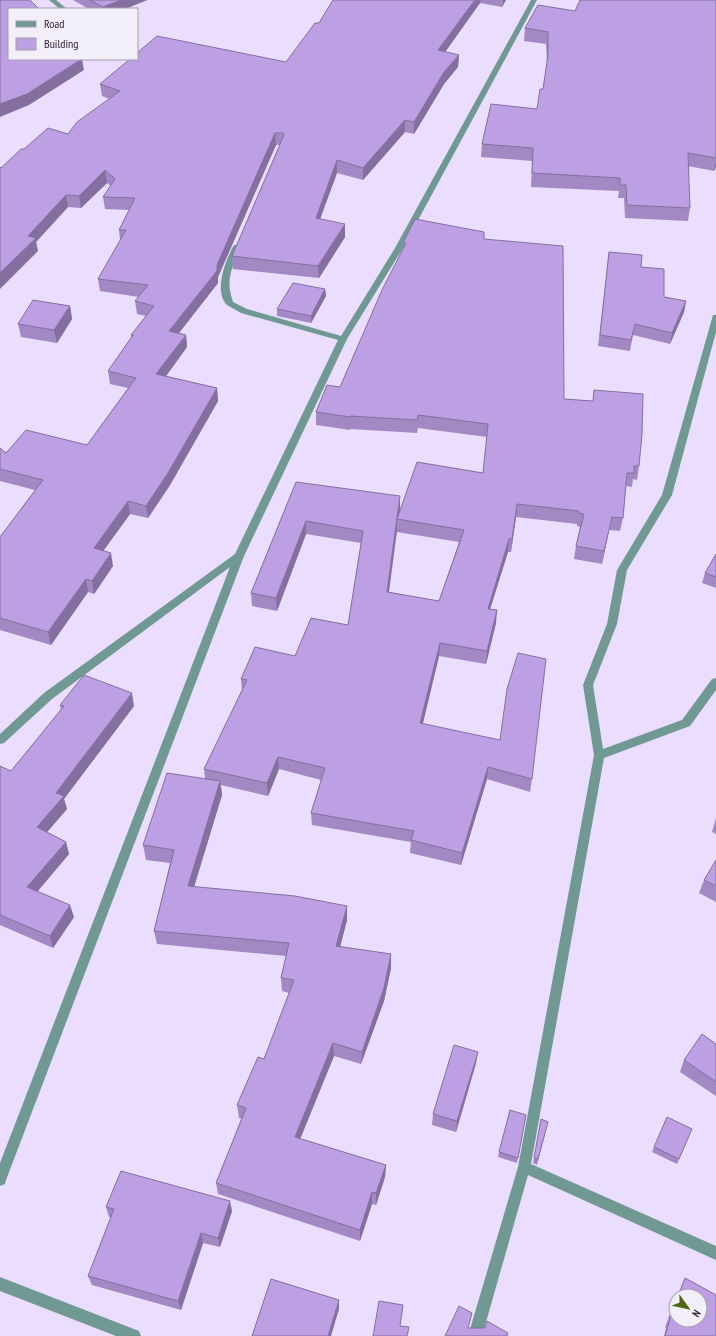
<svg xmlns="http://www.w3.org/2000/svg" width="716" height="1336" font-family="'PT Sans Narrow',sans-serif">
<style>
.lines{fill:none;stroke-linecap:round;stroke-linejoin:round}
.minor{fill:#719993;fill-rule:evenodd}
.wall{fill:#a389c3;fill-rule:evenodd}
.shaded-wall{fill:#846f9f}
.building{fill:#bd9fe3;stroke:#846f9f}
</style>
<rect width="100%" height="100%" fill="#eaddfd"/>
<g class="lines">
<!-- minor -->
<g class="minor">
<polygon points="49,0 56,0 67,9 60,9"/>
<path d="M531,0h6l-134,248 -56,91 -103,217 -238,624 -1,4 -5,2v-23l230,-596 -178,132 -48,44 -4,1v-10l44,-41 191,-139 103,-214 -97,-27c-4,-3 -10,-5 -14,-8 -14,-14 -1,-46 7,-60h3l4,2c-9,21 -16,32 -8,55l14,7 94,27 54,-88z"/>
<polygon points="713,315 716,315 716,332 672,495 627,570 617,624 593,685 603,749 682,720 712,679 716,678 716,690 690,726 604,758 531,1164 716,1246 716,1260 528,1175 482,1336 468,1336 518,1167 594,755 583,685 607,624 617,570 662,495"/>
<polygon points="0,1277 139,1331 141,1336 116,1336 0,1291"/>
</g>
</g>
<!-- wall -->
<g class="wall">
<polygon points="73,0 147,0 125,9 89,9"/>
<polygon points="333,0 506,0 502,7 480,3 445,52 459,55 458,67 444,84 414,134 405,132 363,180 337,173 320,219 345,237 319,278 233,269 232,256 280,145 276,145 218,277 218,283 179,333 186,335 187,347 166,376 217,388 218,401 170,485 148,518 130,514 103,551 113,566 94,594 88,592 51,645 0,630 0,537 35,490 0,481 0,448 6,453 87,445 128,388 110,384 108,371 131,338 131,335 146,316 137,314 135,301 139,297 100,291 98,279 120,240 119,230 129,210 105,209 103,197 111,186 107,183 81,208 68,207 36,242 38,251 1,168 24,149 68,134 110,99 102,96 100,84 286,62 319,23"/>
<polygon points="716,0 716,167 714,171 688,166 690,208 688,221 625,218 624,198 618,198 619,191 531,187 532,161 481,157 482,144 537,109 543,89 547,64 546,44 524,41 525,28 575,11"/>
<path d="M484,239l80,160 29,2 1,-11 45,76 -2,14 -4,-1 -1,8 -6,-1 -3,32 -3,13 -11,-1 -7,34 -28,-5 2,-13 4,-19 -3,-1v-2l-61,-7 -5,35h-3l-18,57 6,14 -10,41 -47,-8 -16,67 109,56 -2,13 -43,-13 -26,86 -51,-12 1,-11 -99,-17 -1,-12 10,-33 -42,-11 -11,27 -47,-11 1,10 -28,92 153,33 -7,26 51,22 -7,33 -23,63 -27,-8 -34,83 86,26 -1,12 -9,28 -4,-1 -12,37 -142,-47 -2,-11 26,-64 -3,-1 -2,-13 27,-46 25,-66 -7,-2 -1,-13 5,-22 -129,-12 -3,-13 16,-68 -24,-3 -3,-15 62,-67 -1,-9 38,-78 -1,-12 54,-23 53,-31 13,-82 -55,-9 -29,77 -25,-5 -1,-13 45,-111 104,27 -1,5 84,-41 4,-36 -69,-9 -1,5 -67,-4v1l-34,-5v-13l24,-25 63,-138v-6zM397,530v2l62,10 -20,59 -50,-9z"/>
<polygon points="609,252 641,267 664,297 686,301 684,312 670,344 633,335 630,351 598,346"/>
<polygon points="325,289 326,296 311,323 277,316 277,309"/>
<polygon points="70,306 72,319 57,343 21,337 18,324"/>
<polygon points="716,554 716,588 702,583 705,573"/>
<polygon points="60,705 134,706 64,799 67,809 47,832 66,842 69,854 37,892 74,917 53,948 0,925 0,766 11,771 61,710"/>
<polygon points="716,818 716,834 712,832"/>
<polygon points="716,860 716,902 699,893 704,880"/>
<polygon points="716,1044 716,1096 680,1072 684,1060"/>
<polygon points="476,1063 456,1132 432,1125 433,1114"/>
<polygon points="526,1115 517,1163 498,1157 499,1152"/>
<polygon points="541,1119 548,1122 537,1165 533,1163"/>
<polygon points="692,1129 677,1164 652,1152 654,1147"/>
<polygon points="106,1207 232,1211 220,1247 203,1243 181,1310 92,1285 88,1276 111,1217 109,1217"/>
<polygon points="685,1278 716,1295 716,1336 664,1336 666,1328 665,1327 676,1300 676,1320 700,1320 700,1296 678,1296"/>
</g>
<!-- shaded-wall -->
<g class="shaded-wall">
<polygon points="121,0 147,0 125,9 104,9 103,7"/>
<polygon points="475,0 481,0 480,3 438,62 438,50"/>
<polygon points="503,0 506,0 502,7"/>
<polygon points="459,55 458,67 444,84 414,134 414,122 444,72"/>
<polygon points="82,59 84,70 29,105 0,117 0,104"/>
<polygon points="405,120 405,132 363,180 363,168"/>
<polygon points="275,133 276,145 218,277 218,283 171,343 169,331 217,265"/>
<polygon points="337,160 337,173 316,230 316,218"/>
<polygon points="716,161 716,167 714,171"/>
<polygon points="105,170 107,183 81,208 79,196"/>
<polygon points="66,195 68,207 36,242 38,251 0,289 0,273 28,236"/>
<polygon points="345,224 345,237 319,278 318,266"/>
<polygon points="325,289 326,296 311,323 311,316"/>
<polygon points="686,301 684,312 670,344 672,333"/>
<polygon points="70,306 72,319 57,343 54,330"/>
<polygon points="186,335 187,347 158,387 156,374"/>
<polygon points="217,388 218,401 170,485 148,518 146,506"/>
<polygon points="400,496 400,509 398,519 397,519 397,530 387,605 387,592"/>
<polygon points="128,501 130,514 96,561 94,548"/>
<polygon points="517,504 516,517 511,552 512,539"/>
<polygon points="612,517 609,530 602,564 604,551"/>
<polygon points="306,521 306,534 277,611 276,598"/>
<polygon points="509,539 508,552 486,622 488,609"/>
<polygon points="111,553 113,566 94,594 92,581"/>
<polygon points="86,579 88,592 51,645 48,632"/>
<polygon points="497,610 496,623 486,664 487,651"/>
<polygon points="440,643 439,656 420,735 420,723"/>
<polygon points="132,693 134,706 64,799 67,809 41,839 37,827 56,793"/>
<polygon points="278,757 279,769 268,796 267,783"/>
<polygon points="488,767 487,779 461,865 462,853"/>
<polygon points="220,781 222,795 190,900 188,886"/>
<polygon points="66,842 69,854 31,899 27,887"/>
<polygon points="70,905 74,917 53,948 50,936"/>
<polygon points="347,906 347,920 337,959 336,946"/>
<polygon points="391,954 391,968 384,1001 361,1064 362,1052"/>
<polygon points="333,1043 334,1056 296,1149 295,1137"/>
<polygon points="478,1052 476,1063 456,1132 457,1121"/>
<polygon points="386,1165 385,1177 376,1205 376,1193"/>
<polygon points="372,1192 372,1204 360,1241 360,1230"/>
<polygon points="230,1201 232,1211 220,1247 218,1238"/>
<polygon points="201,1233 203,1243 181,1310 178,1301"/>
<polygon points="339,1300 339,1309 331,1336 328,1336"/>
</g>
<!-- building -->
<g class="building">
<polygon points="0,0 30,0 39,9 9,9 9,59 82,59 27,94 0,104"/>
<polygon points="90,0 121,0 103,7"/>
<polygon points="333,0 475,0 438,50 459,55 444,72 414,122 405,120 363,168 337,160 316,218 345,224 318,266 232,256 284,135 283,133 275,133 217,265 217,271 169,331 186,335 156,374 217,388 168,473 146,506 128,501 94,548 111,553 92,581 86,579 48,632 0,618 0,537 43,480 0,469 0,448 6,453 26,430 87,445 136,378 108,371 133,335 131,335 154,306 135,301 148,285 98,279 126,230 119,230 135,198 103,197 115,179 105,170 79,196 66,195 28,236 36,238 0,273 0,167 1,168 21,149 24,149 48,128 68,134 77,122 120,91 100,84 130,59 137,59 137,53 157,36 286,62 315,23 319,23"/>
<polygon points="580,0 716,0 716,158 688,153 690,208 627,205 626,185 620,185 620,178 532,173 533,148 482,144 491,104 537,109 540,89 543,89 548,55 548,32 525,28 538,5 575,11"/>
<polygon points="415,219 484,232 484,239 563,246 564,399 593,401 594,390 643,394 642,434 639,466 634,466 634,473 627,473 623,518 612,517 604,551 576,546 584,514 579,513 579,511 517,504 512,539 509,539 488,609 497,610 487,651 440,643 420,723 500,740 507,689 518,653 546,659 532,779 488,767 462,853 411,840 414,831 311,813 325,768 278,757 267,783 204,769 247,680 241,679 255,647 295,656 311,618 348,625 363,531 306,521 276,598 251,593 296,482 400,496 387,592 439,601 464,530 397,519 417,462 483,473 488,424 418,415 417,420 350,416 350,417 316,412 327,385 340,387 382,290 406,243 403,243"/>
<polygon points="609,252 642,255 641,267 664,269 664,297 686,301 672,333 635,324 631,340 600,335"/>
<polygon points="293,283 325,289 311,316 277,309"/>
<polygon points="33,300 70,306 54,330 18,324"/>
<polygon points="716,554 716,577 705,573"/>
<polygon points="84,675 132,693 56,793 64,796 37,827 66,842 27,887 70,905 50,936 0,915 0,766 11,771 64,706 60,705"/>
<polygon points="167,773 220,781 188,886 295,896 347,906 336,946 391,954 384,988 362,1052 333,1043 295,1137 386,1165 376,1193 372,1192 360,1230 216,1183 246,1108 237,1105 258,1057 264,1059 294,980 281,978 289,943 154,931 174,850 143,845"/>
<polygon points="716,860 716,886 704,880"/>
<polygon points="702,1034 716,1044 716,1082 684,1060"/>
<polygon points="454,1045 478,1052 457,1121 433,1114"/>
<polygon points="510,1110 526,1115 518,1158 499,1152"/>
<polygon points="667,1117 692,1129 679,1159 654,1147"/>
<polygon points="541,1119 548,1122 538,1159 534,1158"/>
<polygon points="121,1171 230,1201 218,1238 201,1233 178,1301 88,1276 114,1209 106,1207"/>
<polygon points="685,1278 716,1295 716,1336 665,1336 670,1319 669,1318 676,1301 676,1320 700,1320 700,1296 678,1296"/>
<polygon points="271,1279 339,1300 328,1336 252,1336"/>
<polygon points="379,1301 403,1305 400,1326 409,1327 407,1336 373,1336"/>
<polygon points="459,1306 472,1313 468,1328 485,1328 487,1321 508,1333 507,1336 445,1336"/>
</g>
<!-- legend -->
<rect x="8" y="8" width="130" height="52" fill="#f3eff9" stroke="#a59fad"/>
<rect x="16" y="21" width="20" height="6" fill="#719993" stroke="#a59fad"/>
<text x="44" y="28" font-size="12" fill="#2f263a">Road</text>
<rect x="16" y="38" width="20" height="12" fill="#bd9fe3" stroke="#a59fad"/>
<text x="44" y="48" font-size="12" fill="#2f263a">Building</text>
<!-- north arrow -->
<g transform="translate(688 1308) rotate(123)"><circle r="19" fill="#f3eff9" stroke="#a59fad"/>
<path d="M0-3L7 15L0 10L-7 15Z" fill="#4f6614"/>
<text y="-6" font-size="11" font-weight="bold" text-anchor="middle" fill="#2f263a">N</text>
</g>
</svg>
